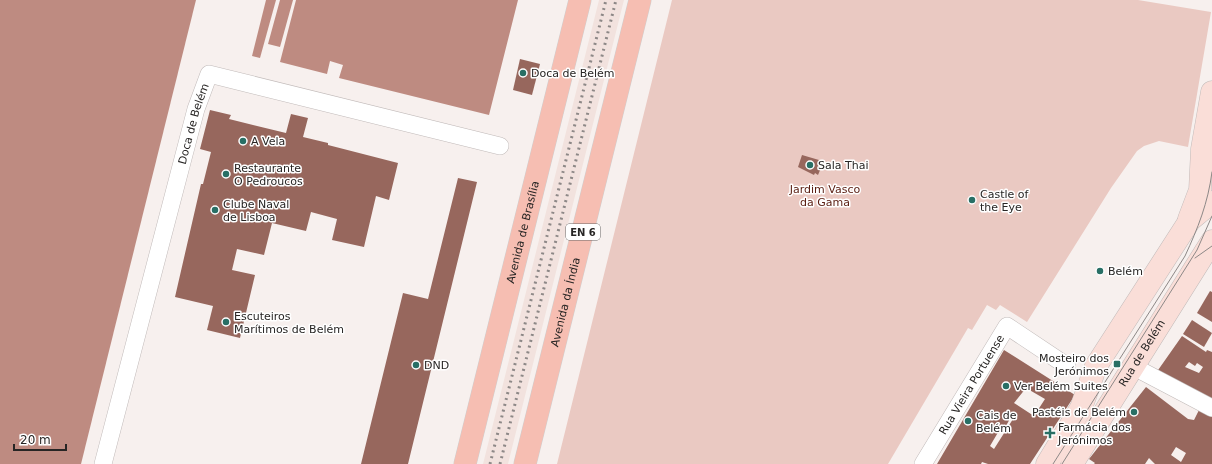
<svg xmlns="http://www.w3.org/2000/svg" width="1212" height="464" font-family="'DejaVu Sans',sans-serif">
<style>
.built{fill:#f2e2de}
.green{fill:#eac9c2}
.water{fill:#be8b81}
.building{fill:#97675d;fill-rule:evenodd}
.lines{fill:none;stroke-linecap:round;stroke-linejoin:round}
.street-casing{stroke:#c1bab9;stroke-width:18}
.secondary-casing{stroke:#c1bab9;stroke-width:23}
.primary-casing{stroke:#cfcfcf;stroke-width:23}
.street{stroke:#fff;stroke-width:17}
.secondary{stroke:#faded8;stroke-width:22}
.primary{stroke:#f6beb2;stroke-width:22}
.tram{stroke:#8d8887;stroke-width:1}
.rail{stroke:#8d8887;stroke-width:3;stroke-dasharray:2 4;stroke-linecap:butt}
.poi-dot{fill:#286f65;stroke:#fff;stroke-width:1.5}
.labels{text-anchor:middle;stroke-width:3;stroke-linejoin:round;paint-order:stroke}
.shield{fill:#fff;stroke:#686666;stroke-width:1}
.shield-label{font-size:10px;font-weight:bold;fill:#272524}
.poi-label{font-size:11px;fill:#272524;stroke:#fff;text-anchor:start}
.street-label{font-size:11px;fill:#272524;stroke:#fff}
.park-label{font-size:11px;fill:#591c10;stroke:#fff}
</style>
<rect width="100%" height="100%" fill="#f7f0ee"/>
<!-- built -->
<polygon class="built" points="599,0 624,0 508,464 483,464"/>
<!-- green -->
<polygon class="green" points="672,0 1138,0 1211,12 1188,147 1159,141 1144,146 1137,151 1111,188 1027,322 1000,305 996,310 987,305 972,330 968,328 888,464 557,464"/>
<!-- water -->
<g class="water">
<polygon points="0,0 196,0 81,464 0,464"/>
<polygon points="266,0 276,0 260,58 252,56"/>
<polygon points="280,0 293,0 280,47 268,44"/>
<polygon points="296,0 518,0 489,115 339,78 343,65 330,61 327,74 280,62"/>
</g>
<!-- building -->
<g class="building">
<polygon points="520,59 540,64 532,95 513,90"/>
<polygon points="210,110 231,115 229,119 286,133 291,114 308,118 303,137 328,143 328,145 398,163 389,200 376,196 364,247 332,240 337,219 311,212 306,231 272,223 264,255 237,249 232,270 255,275 240,338 207,330 213,306 175,297 201,184 203,184 211,152 200,149"/>
<polygon points="802,155 819,160 819,162 823,163 818,175 815,173 814,175 798,167"/>
<polygon points="458,178 477,182 408,464 361,464 403,293 428,299"/>
<polygon points="1210,291 1212,292 1212,322 1197,313"/>
<polygon points="1192,320 1212,333 1204,347 1183,334"/>
<path d="M1182,336l24,16 1,-2 5,2v50l-56,-29zM1189,362l6,4 2,-3 6,4 -4,6 -14,-6z"/>
<path d="M1004,350l71,45 -45,69h-42l-6,-2 -1,2h-44zM1026,388l19,11 -11,17 -20,-13zM1011,417l2,2 -19,30 -4,-3 10,-17 3,2z"/>
<path d="M1146,387l42,32 6,1 5,-10 13,5v49h-57l-6,-6 -4,6h-51l1,-1 -6,-4zM1176,447l10,6 -5,9 -10,-7z"/>
</g>
<g class="lines">
<!-- street casing -->
<g class="street-casing">
<g id="street">
<polyline points="1134,367 1212,408"/>
<path id="s1" d="M103,464l93,-355 13,-35 291,72"/>
<path id="s2" d="M923,464l84,-138 60,40"/>
</g>
</g>
<!-- secondary casing -->
<g class="secondary-casing">
<g id="secondary">
<polyline points="1189,219 1200,190 1202,149 1212,92"/>
<polyline points="1047,464 1081,408 1096,366 1190,220 1212,202"/>
<path id="s3" d="M1072,464l140,-223"/>
</g>
</g>
<!-- primary casing -->
<g class="primary-casing">
<g id="primary">
<path id="s4" d="M465,464l115,-464"/>
<path id="s5" d="M525,464l115,-464"/>
</g>
</g>
<!-- street -->
<use href="#street" class="street"/>
<!-- secondary -->
<use href="#secondary" class="secondary"/>
<!-- primary -->
<use href="#primary" class="primary"/>
<!-- tram -->
<g class="tram">
<polyline points="1195,258 1212,246"/>
<path d="M1053,464l132,-208c13,-28 23,-53 27,-84"/>
<polyline points="1062,464 1197,250 1212,216"/>
</g>
<!-- rail -->
<g class="rail">
<polyline points="490,464 606,0"/>
<polyline points="500,464 616,0"/>
</g>
</g>
<!-- markers -->
<g class="poi-dot">
<circle cx="523" cy="73" r="4"/>
<circle cx="243" cy="141" r="4"/>
<circle cx="810" cy="165" r="4"/>
<circle cx="226" cy="174" r="4"/>
<circle cx="972" cy="200" r="4"/>
<circle cx="215" cy="210" r="4"/>
<circle cx="1100" cy="271" r="4"/>
<circle cx="226" cy="322" r="4"/>
<rect x="1113" y="360" width="8" height="8" rx="2"/>
<circle cx="416" cy="365" r="4"/>
<circle cx="1006" cy="386" r="4"/>
<circle cx="1134" cy="412" r="4"/>
<circle cx="968" cy="421" r="4"/>
<path d="M1048 427h4v4h4v4h-4v4h-4v-4h-4v-4h4z"/>
</g>
<g class="labels">
<!-- shield labels -->
<rect class="shield" x="566" y="224" width="34" height="16" rx="3"/>
<g class="shield-label">
<text x="583" y="236">EN 6</text>
</g>
<!-- poi labels -->
<g class="poi-label">
<text x="531" y="77">Doca de Belém</text>
<text x="251" y="145">A Vela</text>
<text x="818" y="169">Sala Thai</text>
<text x="234" y="172">Restaurante<tspan x="234" dy="13">O Pedroucos</tspan></text>
<text x="980" y="198">Castle of<tspan x="980" dy="13">the Eye</tspan></text>
<text x="223" y="208">Clube Naval<tspan x="223" dy="13">de Lisboa</tspan></text>
<text x="1108" y="275">Belém</text>
<text x="234" y="320">Escuteiros<tspan x="234" dy="13">Marítimos de Belém</tspan></text>
<text x="1109" y="362" text-anchor="end">Mosteiro dos<tspan x="1109" dy="13">Jerónimos</tspan></text>
<text x="424" y="369">DND</text>
<text x="1014" y="390">Ver Belém Suites</text>
<text x="1126" y="416" text-anchor="end">Pastéis de Belém</text>
<text x="976" y="419">Cais de<tspan x="976" dy="13">Belém</tspan></text>
<text x="1058" y="431">Farmácia dos<tspan x="1058" dy="13">Jerónimos</tspan></text>
</g>
<!-- street labels -->
<g class="street-label">
<text dy="4" stroke="none"><textPath href="#s1" startOffset="352">Doca de Belém</textPath></text>
<text dy="4" stroke="none"><textPath href="#s4" startOffset="239">Avenida de Brasília</textPath></text>
<text dy="4" stroke="none"><textPath href="#s5" startOffset="167">Avenida da Índia</textPath></text>
<text dy="4" stroke="none"><textPath href="#s3" startOffset="131">Rua de Belém</textPath></text>
<text dy="4" stroke="none"><textPath href="#s2" startOffset="93">Rua Vieira Portuense</textPath></text>
</g>
<!-- park labels -->
<g class="park-label">
<text x="825" y="193">Jardim Vasco<tspan x="825" dy="13">da Gama</tspan></text>
</g>
</g>
<!-- scale -->
<path d="M14 444v6h52v-6" fill="none" stroke="#272524" stroke-width="2"/>
<text x="20" y="444" font-size="12" fill="#272524" stroke="#ffffff" stroke-width="3" paint-order="stroke">20 m</text>
</svg>
